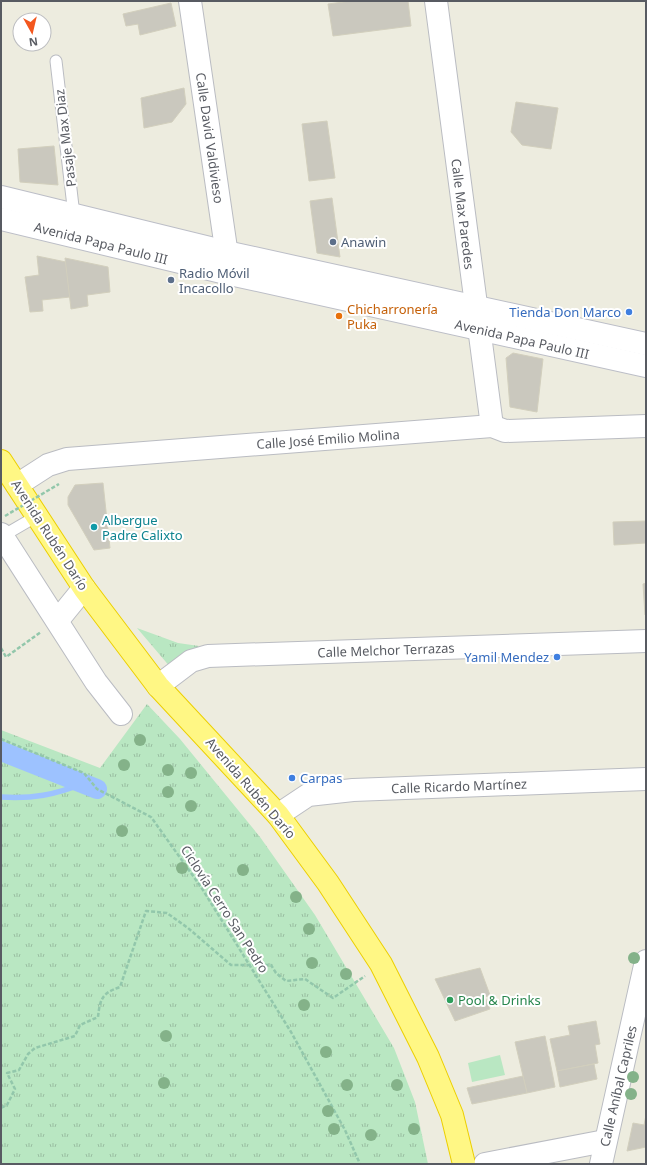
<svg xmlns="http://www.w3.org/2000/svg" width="647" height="1165" font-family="'Noto Sans',sans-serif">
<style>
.grass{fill:url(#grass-tufts)}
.pitch{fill:#b9e7c2}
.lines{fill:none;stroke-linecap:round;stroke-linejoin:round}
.stream{stroke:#9dc2ff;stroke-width:5.5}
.canal{stroke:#9dc2ff;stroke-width:20}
.building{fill:#cac8be;stroke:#d2cfbd}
.lane-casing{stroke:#babcc2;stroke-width:13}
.street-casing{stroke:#babcc2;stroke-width:24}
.secondary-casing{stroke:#bcbec7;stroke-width:24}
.highway-casing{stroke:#eccf00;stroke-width:24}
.path{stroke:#92c7ab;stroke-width:2.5;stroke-dasharray:4 2;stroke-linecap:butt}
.lane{stroke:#fff;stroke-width:11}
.street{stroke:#fff;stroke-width:22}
.secondary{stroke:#fff;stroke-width:22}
.highway{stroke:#fff784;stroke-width:22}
.path-bridge{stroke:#92c7ab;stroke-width:2.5;stroke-dasharray:4 2;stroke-linecap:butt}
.tree{fill:#84b289}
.service-dot{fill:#5c6f8a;stroke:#fff;stroke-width:1.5}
.shop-dot{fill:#3f7fe0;stroke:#fff;stroke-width:1.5}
.food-dot{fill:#e8710a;stroke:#fff;stroke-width:1.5}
.culture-dot{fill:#0f9aa8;stroke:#fff;stroke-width:1.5}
.leisure-dot{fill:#2e9e5b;stroke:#fff;stroke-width:1.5}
.labels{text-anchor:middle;stroke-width:4;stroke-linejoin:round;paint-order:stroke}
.street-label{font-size:13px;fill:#585b62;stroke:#fff}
.service-label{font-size:13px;fill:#4e5e75;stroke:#fff;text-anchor:start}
.food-label{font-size:13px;fill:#c56008;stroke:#fff;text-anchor:start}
.shop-label{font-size:13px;fill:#366cbe;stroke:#fff;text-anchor:end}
.culture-label{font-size:13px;fill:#0d838f;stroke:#fff;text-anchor:start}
.leisure-label{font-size:13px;fill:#27864d;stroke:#fff;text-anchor:start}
</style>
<defs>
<pattern id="grass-tufts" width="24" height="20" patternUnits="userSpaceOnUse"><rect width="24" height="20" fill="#b9e7c2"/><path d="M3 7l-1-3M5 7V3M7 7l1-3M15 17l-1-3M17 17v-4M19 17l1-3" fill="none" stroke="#99bea1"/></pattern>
</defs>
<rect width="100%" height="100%" fill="#edecdf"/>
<!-- grass -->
<g class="grass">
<polygon points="137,628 178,643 199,646 171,668"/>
<polygon points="147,704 180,739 260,837 315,915 394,1048 415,1102 428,1164 1,1164 1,730 100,768"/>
</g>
<!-- pitch -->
<polygon class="pitch" points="500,1055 505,1075 472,1082 468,1063"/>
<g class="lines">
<!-- stream -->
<path class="stream" d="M1,797c31,2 54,-2 83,-14"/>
<!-- canal -->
<polyline class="canal" points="1,751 97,789"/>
</g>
<!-- building -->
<g class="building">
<polygon points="351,1 408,1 411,26 333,36 328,4"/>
<polygon points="171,3 176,26 140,35 138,24 126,26 123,14"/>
<polygon points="184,88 186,104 172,122 144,128 141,98"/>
<polygon points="516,102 558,108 551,149 522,145 511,132"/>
<polygon points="327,121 335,178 309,181 302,124"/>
<polygon points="54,146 58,185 20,182 18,149"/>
<polygon points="332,198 340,257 317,253 310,201"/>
<polygon points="37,256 66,262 70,297 42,300 43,311 30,312 25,277 39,275"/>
<polygon points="65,258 108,267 110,292 87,295 88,306 71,309"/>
<polygon points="513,353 543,359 537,412 510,407 506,358"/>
<polygon points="103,483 110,548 94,550 68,505 68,497 75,485"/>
<polygon points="646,521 646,543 614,545 613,522"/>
<polygon points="646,583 646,615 645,615 643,584"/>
<polygon points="480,968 490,995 485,997 490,1009 455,1021 435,979"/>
<polygon points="596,1021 600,1044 595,1045 598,1063 557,1071 550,1039 570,1035 568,1026"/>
<polygon points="545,1036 555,1087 527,1093 515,1042"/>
<polygon points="594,1064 597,1079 560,1087 557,1071"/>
<polygon points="523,1076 527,1093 472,1104 467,1088"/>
<polygon points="646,1115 646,1147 627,1151 633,1123 644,1125"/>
</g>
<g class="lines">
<!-- lane casing -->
<g class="lane-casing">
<g id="lane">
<polyline points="56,61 74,215"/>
<polyline points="1,537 37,516"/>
</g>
</g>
<!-- street casing -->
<g class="street-casing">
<g id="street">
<polyline points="190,1 229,269"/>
<polyline points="436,1 492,426"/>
<polyline points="17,485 48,465 67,459 492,426 505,431 646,426"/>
<polyline points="1,534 96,682 121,714"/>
<polyline points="58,620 84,588"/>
<polyline points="158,686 191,661 208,656 646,641"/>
<polyline points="278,815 308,795 353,790 646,779"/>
<polyline points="485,1164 605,1141"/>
<polyline points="601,1164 646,961"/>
</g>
</g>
<!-- secondary casing -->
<g class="secondary-casing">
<g id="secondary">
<polyline points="1,197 226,252 646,344"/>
<polyline points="1,219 230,274 646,366"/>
</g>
</g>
<!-- highway casing -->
<g class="highway-casing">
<polyline id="highway" points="1,461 84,588 158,686 278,815 328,883 381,964 428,1057 452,1115 464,1164"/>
</g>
<!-- path -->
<g class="path">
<polyline points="1,648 6,657 41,632"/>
<polyline points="1,739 84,773 97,789 151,817 201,887 291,1032 345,1130 360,1164"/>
<path d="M1,1108l6,-3 8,-16 -8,-16 12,-3 9,-16 7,-6 40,-12 5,-11 18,-8c2,-18 4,-24 22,-30l26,-76 21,2 21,15 43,37h40l5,8 10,8 19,-2 28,19 32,-22"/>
</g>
<!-- lane -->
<use href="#lane" class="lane"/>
<!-- street -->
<use href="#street" class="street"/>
<!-- secondary -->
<use href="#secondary" class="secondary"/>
<!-- highway -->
<use href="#highway" class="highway"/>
<!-- path-bridge -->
<polyline class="path-bridge" points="5,516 59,484"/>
</g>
<!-- trees -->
<g class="tree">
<circle cx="140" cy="740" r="6"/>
<circle cx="124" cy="765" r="6"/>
<circle cx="168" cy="770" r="6"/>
<circle cx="191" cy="773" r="6"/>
<circle cx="168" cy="792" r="6"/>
<circle cx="191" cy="806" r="6"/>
<circle cx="122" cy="831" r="6"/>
<circle cx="182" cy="868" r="6"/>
<circle cx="243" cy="870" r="6"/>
<circle cx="296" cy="897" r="6"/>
<circle cx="309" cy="929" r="6"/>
<circle cx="634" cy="958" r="6"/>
<circle cx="312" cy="963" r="6"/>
<circle cx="346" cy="974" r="6"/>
<circle cx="304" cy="1005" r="6"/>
<circle cx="166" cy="1036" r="6"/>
<circle cx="326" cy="1052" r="6"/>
<circle cx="633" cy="1077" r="6"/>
<circle cx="164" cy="1083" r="6"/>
<circle cx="347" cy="1085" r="6"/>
<circle cx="397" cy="1085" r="6"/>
<circle cx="631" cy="1094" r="6"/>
<circle cx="328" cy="1111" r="6"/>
<circle cx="334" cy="1129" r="6"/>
<circle cx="414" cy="1129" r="6"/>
<circle cx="371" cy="1135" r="6"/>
</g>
<!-- markers -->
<g class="service-dot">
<circle cx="333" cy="242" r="4"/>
<circle cx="171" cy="280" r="4"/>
</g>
<g class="shop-dot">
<circle cx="629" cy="312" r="4"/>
<circle cx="557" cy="657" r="4"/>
<circle cx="292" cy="778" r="4"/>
</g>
<circle class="food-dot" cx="339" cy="316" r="4"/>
<circle class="culture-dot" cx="94" cy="527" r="4"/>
<circle class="leisure-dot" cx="450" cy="1000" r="4"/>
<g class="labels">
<!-- street labels -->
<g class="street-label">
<text transform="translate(65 138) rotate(-97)" y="5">Pasaje Max Diaz</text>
<text transform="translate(210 138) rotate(82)" y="5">Calle David Valdivieso</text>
<text transform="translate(463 214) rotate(83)" y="5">Calle Max Paredes</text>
<text transform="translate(101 243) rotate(14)" y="5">Avenida Papa Paulo III</text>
<text transform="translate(522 339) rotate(13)" y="5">Avenida Papa Paulo III</text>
<text transform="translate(328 439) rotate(-4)" y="5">Calle José Emilio Molina</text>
<text transform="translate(50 535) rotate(57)" y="5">Avenida Rubén Darío</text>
<text transform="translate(386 650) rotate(-2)" y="5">Calle Melchor Terrazas</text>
<text transform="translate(459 786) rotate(-2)" y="5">Calle Ricardo Martínez</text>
<text transform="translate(251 788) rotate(49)" y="5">Avenida Rubén Darío</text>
<text transform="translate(225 909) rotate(57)" y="5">Ciclovía Cerro San Pedro</text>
<text transform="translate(618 1086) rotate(-77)" y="5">Calle Aníbal Capriles</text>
</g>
<!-- service labels -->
<g class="service-label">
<text x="341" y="247">Anawin</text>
<text x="179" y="278">Radio Móvil<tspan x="179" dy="15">Incacollo</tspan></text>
</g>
<!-- food labels -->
<g class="food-label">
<text x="347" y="314">Chicharronería<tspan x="347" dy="15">Puka</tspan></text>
</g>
<!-- shop labels -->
<g class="shop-label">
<text x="621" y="317">Tienda Don Marco</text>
<text x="549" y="662">Yamil Mendez</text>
<text x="300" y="783" text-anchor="start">Carpas</text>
</g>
<!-- culture labels -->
<g class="culture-label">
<text x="102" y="525">Albergue<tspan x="102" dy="15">Padre Calixto</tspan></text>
</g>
<!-- leisure labels -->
<g class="leisure-label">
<text x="458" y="1005">Pool &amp; Drinks</text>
</g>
</g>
<!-- border -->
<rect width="647" height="1165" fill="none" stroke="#585b62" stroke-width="4"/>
<!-- north arrow -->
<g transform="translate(32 32) rotate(172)"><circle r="19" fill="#ffffff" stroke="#bcbdc0"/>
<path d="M0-3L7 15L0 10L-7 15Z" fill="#f3571e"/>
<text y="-6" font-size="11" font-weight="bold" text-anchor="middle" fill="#585b62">N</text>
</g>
</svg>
